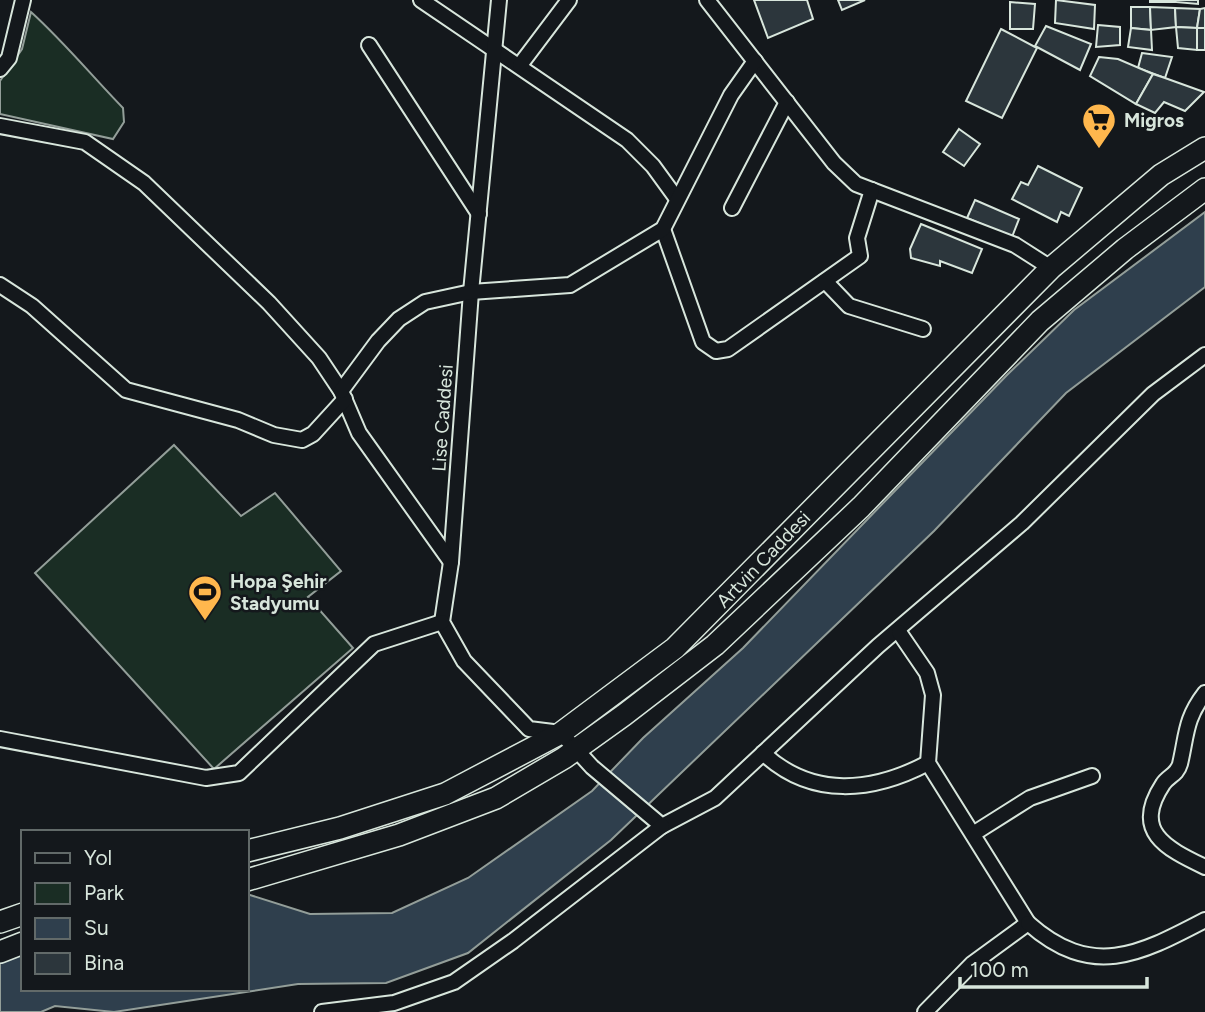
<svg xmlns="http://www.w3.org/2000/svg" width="1205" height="1012" font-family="Figtree,sans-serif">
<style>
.green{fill:#1a2d24;stroke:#939e99;stroke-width:2}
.water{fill:#2f3f4d;stroke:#939e99;stroke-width:2}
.building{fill:#2c363c;stroke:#d8e6dc;stroke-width:2}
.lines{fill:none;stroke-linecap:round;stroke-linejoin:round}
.minor-casing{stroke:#d8e6dc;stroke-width:18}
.highway-casing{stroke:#d8e6dc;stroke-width:24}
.minor{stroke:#14181c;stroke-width:14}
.highway{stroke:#14181c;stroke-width:21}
.labels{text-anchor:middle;stroke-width:5;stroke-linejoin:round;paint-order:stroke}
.poi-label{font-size:19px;font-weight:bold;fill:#d8e6dc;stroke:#14181c;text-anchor:start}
.street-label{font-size:19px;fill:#d8e6dc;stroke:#14181c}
</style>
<rect width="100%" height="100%" fill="#14181c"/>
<!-- green -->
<g class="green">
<path d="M31,12c33,30 61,64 92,96l1,14 -11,17 -113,-25v-33l22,-32z"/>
<polygon points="174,445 241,516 275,493 341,571 308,597 353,648 214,769 35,573"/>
</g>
<!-- water -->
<polygon class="water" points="1205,212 1205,287 1066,393 934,531 611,840 468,953 386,983 298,984 114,1012 55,1006 41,1012 0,1012 0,957 23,950 23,989 247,989 247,894 310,914 392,913 468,878 592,791 643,738 743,648 1007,375 1074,310"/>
<!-- building -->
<g class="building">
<polygon points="754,0 807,0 813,19 768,38"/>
<polygon points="838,0 865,0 842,10"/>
<polygon points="1056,0 1095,5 1094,29 1055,23"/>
<polygon points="1150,0 1176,0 1175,2 1150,2"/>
<polygon points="1176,0 1198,0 1198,4 1175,2"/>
<polygon points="1010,2 1035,4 1033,29 1010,29"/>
<polygon points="1131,7 1150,7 1151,30 1131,28"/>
<polygon points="1150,7 1175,8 1176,27 1151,30"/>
<polygon points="1175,8 1200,9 1197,28 1176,27"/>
<polygon points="1205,8 1205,28 1197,28 1200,9"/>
<polygon points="1098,25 1120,27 1120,45 1096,47"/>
<polygon points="1046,26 1091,44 1080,70 1035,46"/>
<polygon points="1176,27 1197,28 1197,50 1178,48"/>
<polygon points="1131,28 1151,30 1152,50 1128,47"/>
<rect x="1197" y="28" width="8" height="22"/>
<polygon points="1001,29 1037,48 1002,118 966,101"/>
<polygon points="1142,53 1172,57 1165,78 1138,68"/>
<polygon points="1099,57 1118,59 1153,74 1136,104 1090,76"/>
<polygon points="1153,74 1165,78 1204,92 1185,111 1164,102 1155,113 1136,104"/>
<polygon points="959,129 980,144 964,166 943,152"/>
<polygon points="1038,166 1082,188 1069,216 1061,212 1057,222 1012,199 1021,182 1028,185"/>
<polygon points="975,200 1019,219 1012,237 967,218"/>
<polygon points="921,224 982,249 972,273 940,261 940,266 911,258 910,249"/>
</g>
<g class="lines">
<!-- minor casing -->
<g class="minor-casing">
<g id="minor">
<polyline points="421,0 627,140 653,166 677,199"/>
<polyline points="499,0 471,292 451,562 442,622 464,661 529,729 561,733 592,767 662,826 715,798 878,646 1022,523 1153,394 1205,355"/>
<polyline points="707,0 834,163 856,184 1015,245 1051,268"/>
<polyline points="369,45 479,214"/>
<polyline points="520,65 569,0"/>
<polyline points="0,69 9,58 23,0"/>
<polyline points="0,126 85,142 144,183 269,303 319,358 341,391 359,433 451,562"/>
<polyline points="732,208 787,102"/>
<polyline points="663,229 703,342 716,351 728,349 860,256 857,238 872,190"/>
<polyline points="825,281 849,306 923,329"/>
<polyline points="0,285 32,306 126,390 238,420 274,435 302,440 313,434 345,399"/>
<polyline points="341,391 378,341 399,319 425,302 471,292 570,285 663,229 731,95 755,61"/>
<polyline points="899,632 927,673 933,695 928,763 1028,923 972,964 925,1012"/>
<path d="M1205,693c-20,26 -18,41 -25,71 -3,11 -12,12 -17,20 -31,47 2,64 42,83"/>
<polyline points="0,739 206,778 239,773 374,644 442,622"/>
<path d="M763,753c49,46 110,39 165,10"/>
<polyline points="973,834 1030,798 1092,776"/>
<path d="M1028,923c64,57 112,31 177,-3"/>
<polyline points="322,1012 394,1003 454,982 513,941 662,826"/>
</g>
</g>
<!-- highway casing -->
<g class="highway-casing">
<g id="highway">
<polyline points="247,851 340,828 445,794 561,733 675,648 1051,268 1161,175 1205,148"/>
<polyline points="247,880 399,835 496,798 564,758 624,715 715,645 861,507 1040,321 1125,249 1205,189"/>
<polyline points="0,922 23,914"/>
<polyline points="0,952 23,943"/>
</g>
</g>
<!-- minor -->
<use href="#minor" class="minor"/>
<!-- highway -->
<use href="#highway" class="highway"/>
</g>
<!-- icons -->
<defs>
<g id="supermarket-pin" transform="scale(1.75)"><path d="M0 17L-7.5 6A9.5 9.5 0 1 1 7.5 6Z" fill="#ffb74d" stroke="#14181c"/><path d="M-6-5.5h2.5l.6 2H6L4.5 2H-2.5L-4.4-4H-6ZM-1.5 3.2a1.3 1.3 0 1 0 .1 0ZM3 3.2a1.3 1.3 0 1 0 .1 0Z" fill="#111"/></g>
<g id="stadium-pin" transform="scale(1.75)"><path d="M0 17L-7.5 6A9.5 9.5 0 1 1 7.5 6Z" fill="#ffb74d" stroke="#14181c"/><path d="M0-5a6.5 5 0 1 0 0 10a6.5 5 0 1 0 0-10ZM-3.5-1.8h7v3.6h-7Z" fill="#111"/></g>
</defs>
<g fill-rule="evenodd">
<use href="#supermarket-pin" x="1099" y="120"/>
<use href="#stadium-pin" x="205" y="592"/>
</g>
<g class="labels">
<!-- poi labels -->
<g class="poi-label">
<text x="1124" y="127">Migros</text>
<text x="230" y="588">Hopa Şehir<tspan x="230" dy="22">Stadyumu</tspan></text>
</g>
<!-- street labels -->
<g class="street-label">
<text transform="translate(442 418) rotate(-86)" y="7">Lise Caddesi</text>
<text transform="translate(763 559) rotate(-46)" y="7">Artvin Caddesi</text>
</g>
</g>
<!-- legend -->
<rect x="21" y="830" width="228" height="161" fill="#14181c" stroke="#626a69" stroke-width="2"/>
<rect x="35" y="853" width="35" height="10" fill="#14181c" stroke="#626a69" stroke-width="2"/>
<text x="84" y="865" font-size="21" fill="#d8e6dc">Yol</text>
<rect x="35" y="883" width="35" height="21" fill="#1a2d24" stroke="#626a69" stroke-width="2"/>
<text x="84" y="900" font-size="21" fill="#d8e6dc">Park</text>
<rect x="35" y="918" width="35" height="21" fill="#2f3f4d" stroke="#626a69" stroke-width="2"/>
<text x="84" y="935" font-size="21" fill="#d8e6dc">Su</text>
<rect x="35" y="953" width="35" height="21" fill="#2c363c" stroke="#626a69" stroke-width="2"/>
<text x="84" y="970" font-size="21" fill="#d8e6dc">Bina</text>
<!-- scale -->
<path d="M960 977v10h187v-10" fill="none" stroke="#d8e6dc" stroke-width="3.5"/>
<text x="970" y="977" font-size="21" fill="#d8e6dc" stroke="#14181c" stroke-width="5" paint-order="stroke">100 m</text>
</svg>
